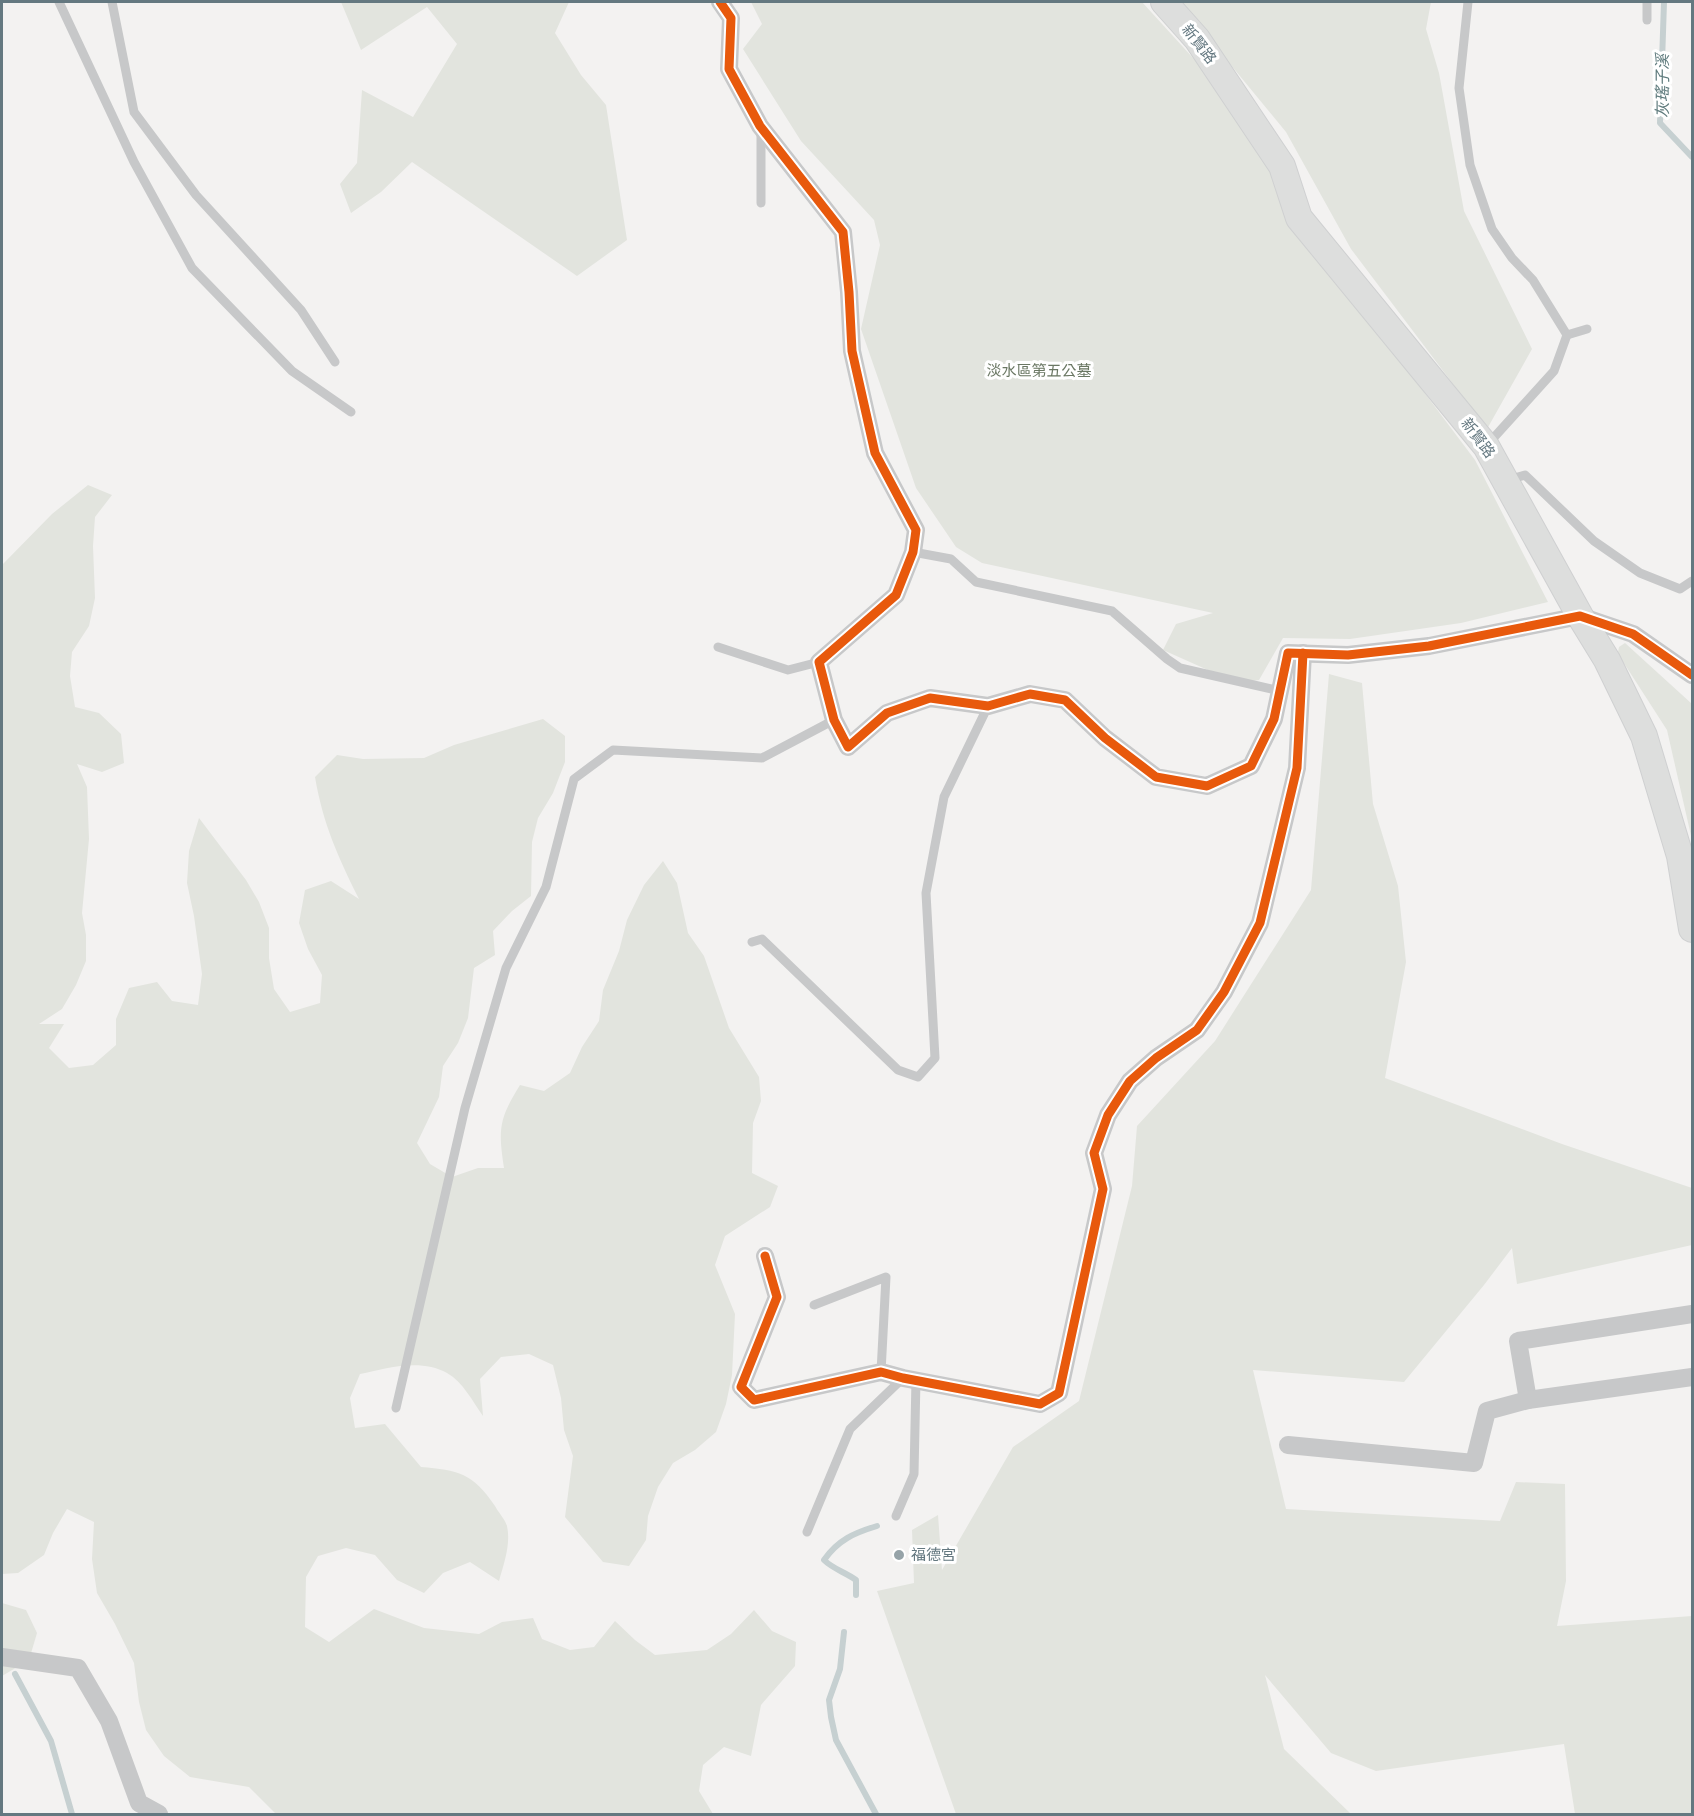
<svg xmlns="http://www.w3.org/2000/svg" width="1694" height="1816" font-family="'Public Sans','Noto Sans TC',sans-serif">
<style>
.green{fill:#e2e4de}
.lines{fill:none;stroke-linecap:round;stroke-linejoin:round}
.stream{stroke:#c6d0d1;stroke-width:6}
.secondary-casing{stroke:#cfd0d1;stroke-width:28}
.lane{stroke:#c7c8c9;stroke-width:9}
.street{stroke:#c7c8c9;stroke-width:18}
.secondary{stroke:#dddedd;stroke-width:26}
.cycleway-casing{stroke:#fff;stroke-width:13}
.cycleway{stroke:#e8590c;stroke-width:9}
.poi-dot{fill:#96a3a8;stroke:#fff;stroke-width:2}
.labels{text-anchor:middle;stroke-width:6;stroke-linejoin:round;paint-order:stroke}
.street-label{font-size:15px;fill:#647880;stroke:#fff}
.park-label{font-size:15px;fill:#6a7763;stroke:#fff}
.poi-label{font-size:15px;fill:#647880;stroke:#fff;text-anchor:start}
.water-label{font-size:16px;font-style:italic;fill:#5f7b7d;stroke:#fff}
</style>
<rect width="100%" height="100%" fill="#f3f2f1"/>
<!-- green -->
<g class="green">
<polygon points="341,2 569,2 555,33 581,75 606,105 627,240 577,276 412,162 381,192 351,213 340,184 357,163 362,90 413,117 457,44 427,7 361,50"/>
<polygon points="751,2 1142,2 1214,81 1378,331 1475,460 1548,602 1461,623 1350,639 1283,638 1259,680 1237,683 1163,650 1176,624 1213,613 982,563 956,547 916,488 861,329 880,245 874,220 801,141 743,49 762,24"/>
<polygon points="1179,2 1431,2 1426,29 1439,73 1464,211 1532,349 1487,429 1351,249 1286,132"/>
<path d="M88,485l24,10 -17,22 -2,29 2,52 -6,28 -17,26 -2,24 5,31 24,6 22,21 3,29 -22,9 -25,-8 10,23 2,52 -7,74 4,22v26l-10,24 -14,24 -23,15h25l-15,24 20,20 24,-3 23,-20v-26l13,-31 28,-6 15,19 26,4 4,-31 -8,-58 -7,-33 2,-32 10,-33 47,62 13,22 10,26v30l5,31 16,23 30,-9 2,-28 -14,-26 -9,-26 6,-33 26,-9 28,18c-21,-42 -36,-75 -44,-122l22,-22 26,4 61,-1 30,-13 89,-26 22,17v26l-12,31 -15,25 -6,24 -1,54 -19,15 -19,20 2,24 -21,13 -6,50 -10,25 -15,23 -4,31 -22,46 13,21 22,13 26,-9h26c-6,-39 -5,-49 16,-83l24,6 26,-18 12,-26 17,-26 4,-31 16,-39 8,-31 17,-35 19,-24 14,22 11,50 16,23 25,72 30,49 2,24 -8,22 -1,50 26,13 -8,21 -45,29 -10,29 20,49 -3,61 -6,29 -10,28 -21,18 -22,13 -15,24 -10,29 -2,24 -17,26 -26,-4 -38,-45 8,-61 -9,-26 -3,-32 -8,-33 -24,-11 -28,3 -21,22 3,37c-10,-14 -20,-34 -36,-43 -26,-15 -60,-5 -87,1l-10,24 5,30 30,-4 36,43c37,3 52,6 74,39 3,6 10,13 12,20 4,18 -3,37 -8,55l-29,-19 -27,11 -19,20 -27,-13 -22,-25 -29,-7 -28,8 -12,21 -1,50 24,15 45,-33 50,19 55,6 23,-12 31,-4 9,21 28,11 24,-3 21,-26 20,19 20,15 52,-5 24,-16 23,-24 18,21 24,11 -1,24 -34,39 -10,51 -27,-9 -21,18 -4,26 14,23h-437l-27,-27 -59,-10 -26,-21 -18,-26 -7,-28 -5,-39 -19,-39 -18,-31 -5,-34 2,-37 -27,-13 -14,24 -9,22 -26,18 -16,1v-1009l50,-51z"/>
<polygon points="1625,643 1692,704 1692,840 1667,730 1620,657 1618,652 1619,647"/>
<polygon points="1329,674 1362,683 1373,804 1398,886 1406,962 1385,1078 1562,1144 1692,1188 1692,1245 1517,1284 1512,1248 1484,1285 1404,1382 1253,1370 1286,1509 1500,1521 1516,1482 1565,1484 1566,1581 1557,1626 1692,1616 1692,1814 1575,1814 1564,1744 1376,1771 1331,1753 1265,1675 1284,1749 1351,1814 956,1814 877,1591 914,1583 912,1530 938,1515 942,1570 1013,1447 1079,1401 1132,1186 1137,1126 1215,1041 1311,890"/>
<polygon points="2,1603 26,1610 37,1633 29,1660 2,1676"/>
</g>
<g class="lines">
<!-- stream -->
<g class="stream">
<polyline points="1664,2 1660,123 1692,157"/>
<path d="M856,1595v-15c-11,-8 -23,-11 -32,-20 14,-20 30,-27 53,-34"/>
<polyline points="844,1632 840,1669 829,1700 831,1717 836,1740 876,1814"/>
<polyline points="15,1674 51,1741 72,1814"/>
</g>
<!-- secondary casing -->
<g class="secondary-casing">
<polyline id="secondary" points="1164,2 1197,39 1282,166 1299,218 1486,446 1580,616 1607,660 1644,736 1680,856 1692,929"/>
</g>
<!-- lane -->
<g class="lane">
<polyline points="59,2 134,162 192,268 292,371 351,412"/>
<polyline points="112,2 134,112 196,195 301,310 335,362"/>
<polyline points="1468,2 1459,88 1470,165 1492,229 1512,258 1533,280 1567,335 1554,371 1488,444"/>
<polyline points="1647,20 1647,2"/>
<polyline points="761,130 761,203"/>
<polyline points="1567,335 1587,329"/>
<polyline points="1507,480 1525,475 1594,541 1640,573 1680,589 1692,581"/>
<polyline points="913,552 951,559 976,582 1112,611 1167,659 1180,668 1280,691"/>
<polyline points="718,647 788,670 819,662"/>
<polyline points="752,942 762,939 898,1070 918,1077 935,1058 926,893 944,797 988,706"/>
<polyline points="814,1305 886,1277 881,1372"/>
<polyline points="396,1408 465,1108 506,968 546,887 574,779 613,750 762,758 834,720"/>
<polyline points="896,1516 914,1474 916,1379"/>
<polyline points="807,1532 850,1429 903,1378"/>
</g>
<!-- street -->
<g class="street">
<polyline points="720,2 731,18 729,69 760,126 843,232 849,292 852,351 875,453 916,530 913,552 896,595 819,662 834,720 848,747 887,713 930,698 988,706 1030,694 1065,700 1105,738 1156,777 1207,786 1251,766 1274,719 1288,653 1348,655 1429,646 1580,616 1633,634 1692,675"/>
<polyline points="765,1256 777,1297 741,1387 754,1400 881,1372 903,1378 1040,1404 1059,1393 1103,1189 1094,1153 1108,1115 1130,1081 1156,1058 1197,1030 1224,992 1260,923 1297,768 1303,653"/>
<polyline points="1528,1400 1518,1341 1692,1314"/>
<polyline points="1288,1445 1474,1463 1487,1411 1528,1400 1692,1377"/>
<polyline points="2,1657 78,1668 109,1721 139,1803 159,1814"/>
</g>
<!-- secondary -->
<use href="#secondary" class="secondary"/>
<!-- cycleway casing -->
<g class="cycleway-casing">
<g id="cycleway">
<polyline points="720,2 731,18 729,69 760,126 843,232 849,292 852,351 875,453 916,530 913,552 896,595 819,662 834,720 848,747 887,713 930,698 988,706 1030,694 1065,700 1105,738 1156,777 1207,786 1251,766 1274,719 1288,653 1348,655 1429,646 1580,616 1633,634 1692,675"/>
<polyline points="765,1256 777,1297 741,1387 754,1400 881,1372 903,1378 1040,1404 1059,1393 1103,1189 1094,1153 1108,1115 1130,1081 1156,1058 1197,1030 1224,992 1260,923 1297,768 1303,653"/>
</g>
</g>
<!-- cycleway -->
<use href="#cycleway" class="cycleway"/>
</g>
<!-- markers -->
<circle class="poi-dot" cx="899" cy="1555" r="6"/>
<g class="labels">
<!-- street labels -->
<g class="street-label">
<text transform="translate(1199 44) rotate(52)" y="5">新賢路</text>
<text transform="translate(1478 438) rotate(53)" y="5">新賢路</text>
</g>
<!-- park labels -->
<g class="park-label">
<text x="1039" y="376">淡水區第五公墓</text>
</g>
<!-- poi labels -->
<g class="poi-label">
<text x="911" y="1560">福德宮</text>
</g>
<!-- water labels -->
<g class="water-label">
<text transform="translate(1662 86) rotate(-90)" y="6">灰瑤子溪</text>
</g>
</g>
<!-- border -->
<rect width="1694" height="1816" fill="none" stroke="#647880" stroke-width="6"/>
</svg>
